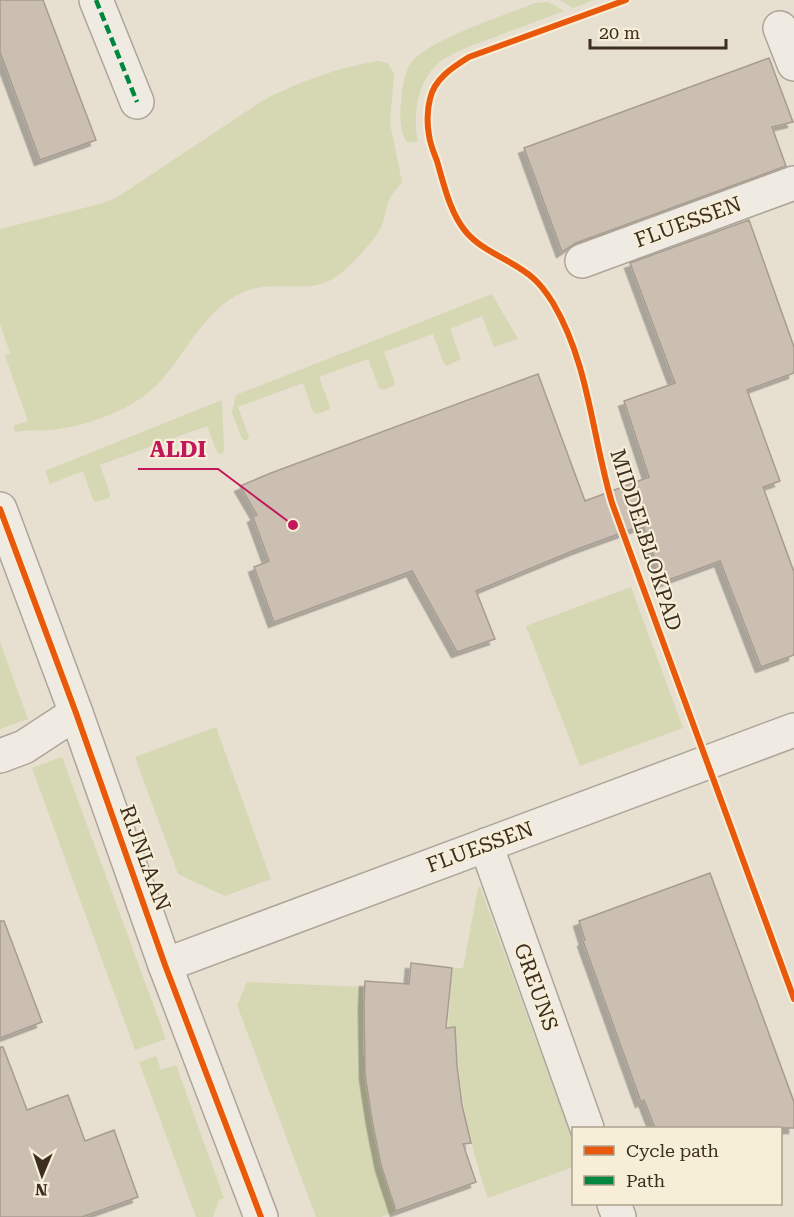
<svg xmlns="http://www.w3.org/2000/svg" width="794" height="1217" font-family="'Roboto Serif',serif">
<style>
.green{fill:#d6d7b3}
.building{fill:#cbbfb2;stroke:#a89c90;stroke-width:1.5;filter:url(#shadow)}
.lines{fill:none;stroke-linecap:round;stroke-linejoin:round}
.minor-casing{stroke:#ada599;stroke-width:36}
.minor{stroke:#efebe3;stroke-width:33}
.quiet{stroke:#00873e;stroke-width:4.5;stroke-dasharray:9 4.5;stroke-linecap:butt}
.cycleway-casing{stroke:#f7eed8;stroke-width:10}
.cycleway{stroke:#e8590c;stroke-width:6}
.labels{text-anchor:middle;stroke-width:4.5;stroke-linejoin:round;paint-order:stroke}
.street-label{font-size:21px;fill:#3d2e20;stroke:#f7eed8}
.leader{fill:none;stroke:#c2185b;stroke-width:2}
.callout-dot{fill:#c2185b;stroke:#f7eed8;stroke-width:2}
.callout-label{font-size:22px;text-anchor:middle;font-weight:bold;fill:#c2185b;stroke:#f7eed8;stroke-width:4.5;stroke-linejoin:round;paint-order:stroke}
</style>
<defs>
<filter id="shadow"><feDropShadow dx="-5.5" dy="5.5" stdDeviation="0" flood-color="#0004"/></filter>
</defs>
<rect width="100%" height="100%" fill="#e7e0d1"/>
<!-- green -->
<g class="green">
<polygon points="560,0 594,0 573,8"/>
<path d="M548,2l16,9c-23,9 -46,17 -69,26 -17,6 -35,12 -51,22 -26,17 -32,54 -26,83h-11c-8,-11 -7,-27 -6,-40 1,-13 3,-28 10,-39 16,-23 95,-48 124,-60z"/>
<path d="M378,61l10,2 6,11 -4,49 12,59c-5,6 -10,12 -13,18 -4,9 -4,19 -8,27 -8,16 -34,44 -50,53 -31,16 -65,-6 -102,20 -28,20 -43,50 -64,76 -25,31 -67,46 -105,53 -15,3 -30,0 -45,3l-2,-6 15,-5 -23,-65 5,-3 -10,-29v-95l100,-25 16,-6 146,-97c36,-19 77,-34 116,-40z"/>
<polygon points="492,294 518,339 494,347 482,316 450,329 461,359 447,366 444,364 433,334 384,352 395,383 393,386 384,390 379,388 368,359 319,377 330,406 330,409 318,414 313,412 303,383 238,407 249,437 246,441 242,439 232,412 236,395"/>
<polygon points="222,400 224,450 222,455 217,452 207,426 100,465 110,494 109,498 96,502 93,500 83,471 50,484 45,471"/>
<polygon points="631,587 683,728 580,766 526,626"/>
<polygon points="0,642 28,719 0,729"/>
<polygon points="216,727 271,879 225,896 178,874 135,757"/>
<polygon points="62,757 166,1039 135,1050 32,768"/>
<path d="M480,887l93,254v26l-85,31c-20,-56 -30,-112 -33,-171h-7l4,-59h11l15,-80z"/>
<path d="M247,982l118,5c-4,82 7,147 31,224l-15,6h-65l-79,-212z"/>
<polygon points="156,1056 161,1070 176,1065 224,1198 219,1200 213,1217 196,1217 139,1062"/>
</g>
<!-- building -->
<g class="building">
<polygon points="0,0 43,0 96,140 40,160 0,52"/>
<polygon points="769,58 793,122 772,127 786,166 576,243 562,252 524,148"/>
<polygon points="749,220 794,347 794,373 747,390 780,481 763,487 794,572 794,655 761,667 720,561 663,582 643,525 575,550 476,591 495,639 457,652 412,571 274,622 254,567 269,561 253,517 257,515 240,486 271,473 538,374 585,501 649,477 624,401 675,383 630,263"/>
<polygon points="710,873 794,1102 794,1128 655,1128 644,1100 641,1102 583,941 585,940 579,921"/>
<polygon points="0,921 4,921 42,1022 0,1038"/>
<polygon points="411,963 452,968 446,1028 455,1027 457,1066 462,1105 471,1143 463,1144 476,1182 396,1211 381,1165 372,1120 365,1074 364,1004 365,981 409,984"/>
<polygon points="0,1047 3,1047 27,1110 68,1095 85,1141 114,1130 138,1197 82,1217 0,1217"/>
</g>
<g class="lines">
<!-- minor casing -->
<g class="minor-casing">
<g id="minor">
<polyline points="96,0 137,102"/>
<polyline points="780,28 794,64"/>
<polyline points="582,261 794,183"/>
<polyline points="0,509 76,713 165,965 261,1217"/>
<polyline points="0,756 24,747 76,713"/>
<polyline points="486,845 587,1128"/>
<polyline points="165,965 794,730"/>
<polyline points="614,1204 619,1217"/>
</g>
</g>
<!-- minor -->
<use href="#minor" class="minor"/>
<!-- quiet -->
<polyline class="quiet" points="96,0 137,102"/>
<!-- cycleway casing -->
<g class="cycleway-casing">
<g id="cycleway">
<path d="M626,0l-157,57c-16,10 -35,22 -39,42 -3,11 -3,26 -1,36 1,9 5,18 8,26 7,24 13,52 29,71 18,21 47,28 67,46 7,6 15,17 20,25 36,61 39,133 59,200l182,496"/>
<polyline points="0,509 76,713 165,965 261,1217"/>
</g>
</g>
<!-- cycleway -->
<use href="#cycleway" class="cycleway"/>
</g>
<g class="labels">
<!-- street labels -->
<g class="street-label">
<text transform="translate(688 222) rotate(-20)" y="7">FLUESSEN</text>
<text transform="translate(646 540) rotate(72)" y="7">MIDDELBLOKPAD</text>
<text transform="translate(480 847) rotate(-20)" y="7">FLUESSEN</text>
<text transform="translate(145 858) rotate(70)" y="7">RIJNLAAN</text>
<text transform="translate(536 987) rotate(70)" y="7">GREUNS</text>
</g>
</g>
<!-- callouts -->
<path class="leader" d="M293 525L218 469H138"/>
<circle class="callout-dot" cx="293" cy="525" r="6"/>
<g class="callout-label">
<text x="178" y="457">ALDI</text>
</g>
<!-- legend -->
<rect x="572" y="1127" width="210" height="78" fill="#f7eed8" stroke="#ada18e" stroke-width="1.5"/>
<rect x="584" y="1146" width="30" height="9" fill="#e8590c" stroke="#ada18e" stroke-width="1.5"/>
<text x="626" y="1157" font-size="18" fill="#3d2e20">Cycle path</text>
<rect x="584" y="1176" width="30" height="9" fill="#00873e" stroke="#ada18e" stroke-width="1.5"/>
<text x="626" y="1187" font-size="18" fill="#3d2e20">Path</text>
<!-- north arrow -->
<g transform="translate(42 1175) rotate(182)" stroke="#f7eed8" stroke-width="4.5" paint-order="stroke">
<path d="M0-4.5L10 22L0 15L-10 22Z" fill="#3d2e20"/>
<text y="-9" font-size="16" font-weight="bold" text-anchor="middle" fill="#3d2e20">N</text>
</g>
<!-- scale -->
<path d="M590 39v9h136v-9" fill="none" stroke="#3d2e20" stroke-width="3"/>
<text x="599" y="39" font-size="18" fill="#3d2e20" stroke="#f7eed8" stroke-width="4.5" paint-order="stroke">20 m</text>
</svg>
